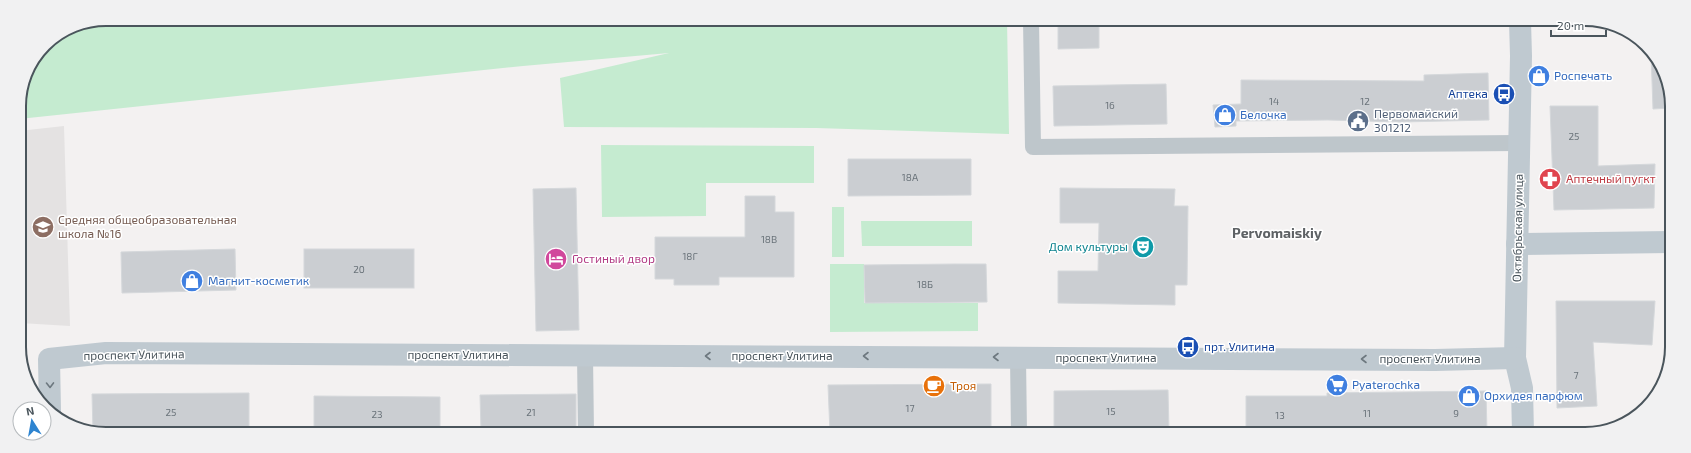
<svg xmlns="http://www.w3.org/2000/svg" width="1691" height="453" font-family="'Exo 2',sans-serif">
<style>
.education{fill:#e4e2e2}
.green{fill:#c5ebd0}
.building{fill:#cbced2;stroke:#d5d8db}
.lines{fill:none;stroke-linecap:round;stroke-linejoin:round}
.street{stroke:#bec6cb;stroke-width:16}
.secondary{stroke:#bfc9d0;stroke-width:22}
.oneway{stroke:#6d787f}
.labels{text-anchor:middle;stroke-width:3;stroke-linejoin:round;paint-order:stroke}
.number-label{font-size:10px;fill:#6a737a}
.shop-label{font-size:12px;fill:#366cbe;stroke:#fff;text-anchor:start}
.transit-label{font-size:12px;fill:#164399;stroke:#fff;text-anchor:end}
.service-label{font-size:12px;fill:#4e5e75;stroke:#fff;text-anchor:start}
.health-label{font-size:12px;fill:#be3a42;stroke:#fff;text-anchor:start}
.education-label{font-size:12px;fill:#785e54;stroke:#fff;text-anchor:start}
.street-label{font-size:12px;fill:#4a555c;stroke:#fff}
.culture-label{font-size:12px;fill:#0d838f;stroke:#fff;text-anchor:end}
.hotel-label{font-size:12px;fill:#b23c85;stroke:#fff;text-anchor:start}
.food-label{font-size:12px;fill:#c56008;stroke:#fff;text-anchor:start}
.quarter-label{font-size:14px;font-weight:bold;fill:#5e6265;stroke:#fff}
.rim{fill:none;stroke:#4a555c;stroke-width:2}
</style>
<rect width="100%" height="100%" fill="#f3f1f1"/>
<!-- education -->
<polygon class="education" points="64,126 70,326 20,323 19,131"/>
<!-- green -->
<g class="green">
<polygon points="106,19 1007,20 1009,134 816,128 564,127 560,78 669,53 523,66 19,119 19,101 26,73 45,44 73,26"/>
<polygon points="601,145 814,146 814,183 706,183 706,216 602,217"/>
<rect x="832" y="207" width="12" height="50"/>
<polygon points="861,221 972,221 972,246 862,246"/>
<polygon points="830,264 864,264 864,303 978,303 978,331 830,332"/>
</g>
<!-- building -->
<g class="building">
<polygon points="1058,20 1099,20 1099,48 1058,49"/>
<polygon points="1651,53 1670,89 1670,108 1653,109"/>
<polygon points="1488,73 1489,120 1401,122 1328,120 1236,121 1236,126 1215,127 1213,105 1241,104 1241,80 1424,81 1424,75"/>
<polygon points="1166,84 1167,124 1054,126 1053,86"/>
<polygon points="1550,106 1598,106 1598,166 1655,164 1654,208 1554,210"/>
<polygon points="848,159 971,159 971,195 848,196"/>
<polygon points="576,188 579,330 536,331 533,189"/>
<polygon points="1060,188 1175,189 1174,206 1188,206 1187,285 1175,285 1175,305 1058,303 1058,271 1098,271 1099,223 1060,223"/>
<polygon points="745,196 775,196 775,212 794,212 794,277 719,277 719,285 674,285 674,279 655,279 655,237 745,237"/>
<polygon points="235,249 236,290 122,293 121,252"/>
<rect x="304" y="249" width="110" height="39"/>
<polygon points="956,264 986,264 987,302 865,303 864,265"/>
<polygon points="1556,301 1655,301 1652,345 1593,342 1597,406 1557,408"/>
<polygon points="991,384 991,433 943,433 943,430 830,433 828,385"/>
<polygon points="1168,390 1169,432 1054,433 1054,391"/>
<polygon points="1486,391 1487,434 1246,433 1246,396 1327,396 1327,393"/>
<polygon points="249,393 249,430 93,431 92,394"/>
<polygon points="576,394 576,429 481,430 480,395"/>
<polygon points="314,396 440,397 440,431 314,431"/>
</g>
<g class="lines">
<!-- street -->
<g class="street">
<polyline points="1031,20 1033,147 1519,143"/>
<polyline points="585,355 586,433"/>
<polyline points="1018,357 1019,433"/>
</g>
<!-- secondary -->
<g class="secondary">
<polyline points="1520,21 1521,56 1515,358 1522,388 1523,434"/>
<polyline points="1517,244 1670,242"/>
<polyline points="50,411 49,359 106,353 1435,360 1515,358"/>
</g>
</g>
<!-- one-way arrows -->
<defs><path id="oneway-chevron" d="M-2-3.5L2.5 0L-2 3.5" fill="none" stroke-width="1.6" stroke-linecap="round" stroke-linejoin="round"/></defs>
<g class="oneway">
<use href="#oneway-chevron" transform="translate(708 356) rotate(-180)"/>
<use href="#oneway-chevron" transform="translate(866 356) rotate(-180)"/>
<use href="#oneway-chevron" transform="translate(996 357) rotate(-180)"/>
<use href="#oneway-chevron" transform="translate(1364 359) rotate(-180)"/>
<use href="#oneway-chevron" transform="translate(50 385) rotate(89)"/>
</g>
<!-- icons -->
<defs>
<g id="shop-disc" transform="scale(1.15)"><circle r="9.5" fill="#3f7fe0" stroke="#fff"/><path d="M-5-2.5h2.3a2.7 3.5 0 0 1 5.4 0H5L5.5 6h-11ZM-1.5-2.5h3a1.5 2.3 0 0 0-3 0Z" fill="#fff"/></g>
<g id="bus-disc" transform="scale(1.15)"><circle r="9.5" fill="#1a4fb4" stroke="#fff"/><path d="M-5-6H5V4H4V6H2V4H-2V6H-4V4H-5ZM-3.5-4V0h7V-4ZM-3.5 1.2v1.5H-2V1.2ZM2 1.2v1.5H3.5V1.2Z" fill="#fff"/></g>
<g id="civic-disc" transform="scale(1.15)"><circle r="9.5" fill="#5c6f8a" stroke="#fff"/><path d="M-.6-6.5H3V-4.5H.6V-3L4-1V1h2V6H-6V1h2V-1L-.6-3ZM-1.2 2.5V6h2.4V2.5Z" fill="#fff"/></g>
<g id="pharmacy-disc" transform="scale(1.15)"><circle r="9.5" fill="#e0444e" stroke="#fff"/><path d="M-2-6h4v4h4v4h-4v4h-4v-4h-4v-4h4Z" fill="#fff"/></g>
<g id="school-disc" transform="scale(1.15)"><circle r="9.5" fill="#8d6e63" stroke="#fff"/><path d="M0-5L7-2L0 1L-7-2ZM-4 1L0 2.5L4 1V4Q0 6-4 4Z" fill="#fff"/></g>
<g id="theatre-disc" transform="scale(1.15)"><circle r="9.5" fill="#0f9aa8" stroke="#fff"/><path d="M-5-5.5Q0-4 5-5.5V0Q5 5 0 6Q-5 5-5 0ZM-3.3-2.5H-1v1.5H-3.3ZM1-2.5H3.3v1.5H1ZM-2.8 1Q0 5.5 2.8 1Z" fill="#fff"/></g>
<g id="hotel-disc" transform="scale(1.15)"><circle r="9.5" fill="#d1479c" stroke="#fff"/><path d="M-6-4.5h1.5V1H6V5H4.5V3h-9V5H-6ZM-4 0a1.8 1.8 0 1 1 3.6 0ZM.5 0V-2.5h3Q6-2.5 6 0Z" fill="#fff"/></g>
<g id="supermarket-disc" transform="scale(1.15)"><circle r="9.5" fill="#3f7fe0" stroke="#fff"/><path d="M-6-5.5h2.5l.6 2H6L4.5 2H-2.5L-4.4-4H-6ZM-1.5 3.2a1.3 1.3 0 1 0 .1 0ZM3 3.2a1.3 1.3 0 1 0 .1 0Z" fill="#fff"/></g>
<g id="cafe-disc" transform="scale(1.15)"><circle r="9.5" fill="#e8710a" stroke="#fff"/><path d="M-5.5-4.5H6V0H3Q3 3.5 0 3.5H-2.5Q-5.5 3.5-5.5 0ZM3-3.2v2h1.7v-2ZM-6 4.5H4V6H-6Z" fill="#fff"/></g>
</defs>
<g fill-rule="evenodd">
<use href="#shop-disc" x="1539" y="76"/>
<use href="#bus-disc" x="1504" y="94"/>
<use href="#shop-disc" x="1225" y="115"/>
<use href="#civic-disc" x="1358" y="121"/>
<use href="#pharmacy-disc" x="1550" y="179"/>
<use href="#school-disc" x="43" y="227"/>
<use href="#theatre-disc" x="1143" y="247"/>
<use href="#hotel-disc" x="556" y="259"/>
<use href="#shop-disc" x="192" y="281"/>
<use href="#bus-disc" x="1188" y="347"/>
<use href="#supermarket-disc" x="1337" y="385"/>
<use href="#cafe-disc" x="934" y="386"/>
<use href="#shop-disc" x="1469" y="396"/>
</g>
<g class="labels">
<!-- number labels -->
<g class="number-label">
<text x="1274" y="105">14</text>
<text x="1365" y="105">12</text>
<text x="1110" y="109">16</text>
<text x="1574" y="140">25</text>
<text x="910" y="181">18А</text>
<text x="769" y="243">18В</text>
<text x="690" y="260">18Г</text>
<text x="359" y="273">20</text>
<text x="925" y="288">18Б</text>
<text x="1576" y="379">7</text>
<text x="910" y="412">17</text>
<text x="1111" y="415">15</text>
<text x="171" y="416">25</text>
<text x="531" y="416">21</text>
<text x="1367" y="417">11</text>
<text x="1456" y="417">9</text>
<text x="377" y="418">23</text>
<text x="1280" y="419">13</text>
</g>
<!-- shop labels -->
<g class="shop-label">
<text x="1554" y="80">Роспечать</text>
<text x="1240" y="119">Белочка</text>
<text x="208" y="285">Магнит-косметик</text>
<text x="1352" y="389">Pyaterochka</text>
<text x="1484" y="400">Орхидея парфюм</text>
</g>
<!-- transit labels -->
<g class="transit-label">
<text x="1488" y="98">Аптека</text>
<text x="1204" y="351" text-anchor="start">прт. Улитина</text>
</g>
<!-- service labels -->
<g class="service-label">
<text x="1374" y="118">Первомайский<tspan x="1374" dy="14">301212</tspan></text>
</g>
<!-- health labels -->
<g class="health-label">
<text x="1566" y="183">Аптечный пугкт</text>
</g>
<!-- education labels -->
<g class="education-label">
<text x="58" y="224">Средняя общеобразовательная<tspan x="58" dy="14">школа №16</tspan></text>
</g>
<!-- street labels -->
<g class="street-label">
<text transform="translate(1518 228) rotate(-89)" y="4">Октябрьская улица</text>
<text transform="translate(134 355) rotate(-1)" y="4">проспект Улитина</text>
<text x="458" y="359">проспект Улитина</text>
<text x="782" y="360">проспект Улитина</text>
<text x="1106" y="362">проспект Улитина</text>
<text x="1430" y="363">проспект Улитина</text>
</g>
<!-- culture labels -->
<g class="culture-label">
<text x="1128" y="251">Дом культуры</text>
</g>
<!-- hotel labels -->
<g class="hotel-label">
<text x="572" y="263">Гостиный двор</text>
</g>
<!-- food labels -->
<g class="food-label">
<text x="950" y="390">Троя</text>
</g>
<!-- quarter labels -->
<g class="quarter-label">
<text x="1277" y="238">Pervomaiskiy</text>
</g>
</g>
<!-- crop -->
<path d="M0 0H1691V453H0ZM106 26H1585A80 80 0 0 1 1665 106V347A80 80 0 0 1 1585 427H106A80 80 0 0 1 26 347V106A80 80 0 0 1 106 26Z" fill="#f1f1f2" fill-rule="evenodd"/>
<path class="rim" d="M106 26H1585A80 80 0 0 1 1665 106V347A80 80 0 0 1 1585 427H106A80 80 0 0 1 26 347V106A80 80 0 0 1 106 26Z"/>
<!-- north arrow -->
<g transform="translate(32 421) rotate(349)"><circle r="19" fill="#ffffff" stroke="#b7bbbe"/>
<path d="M0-3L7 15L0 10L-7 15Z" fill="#2e84d0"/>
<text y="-6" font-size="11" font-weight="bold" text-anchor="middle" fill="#4a555c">N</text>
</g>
<!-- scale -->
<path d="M1551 30v6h55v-6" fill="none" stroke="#4a555c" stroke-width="2"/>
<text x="1557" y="30" font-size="12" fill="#4a555c" stroke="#ffffff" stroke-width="3" paint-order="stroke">20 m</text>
</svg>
